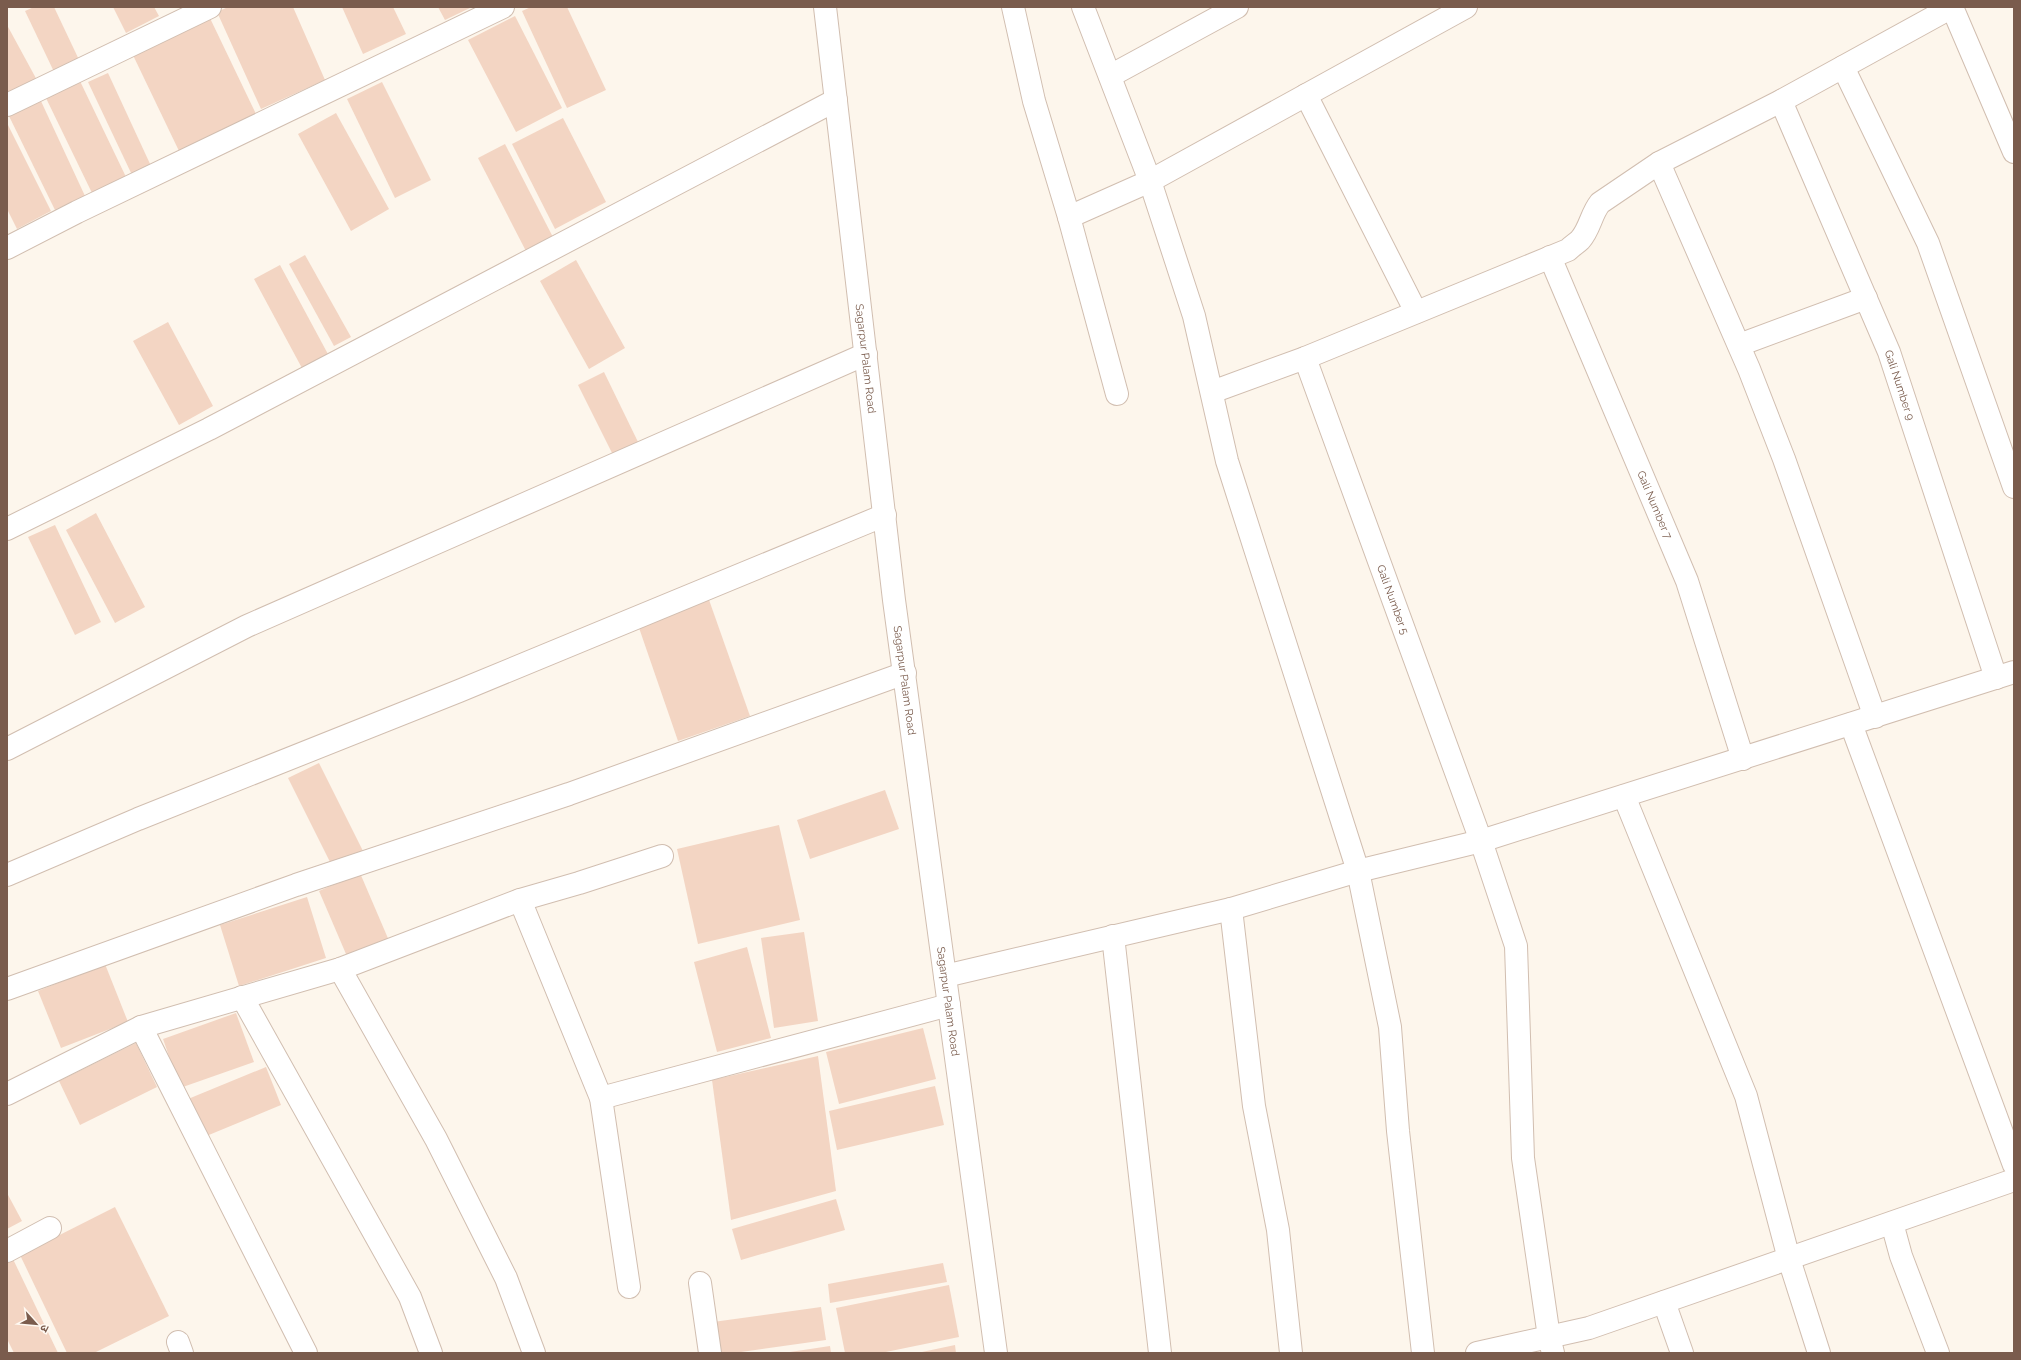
<svg xmlns="http://www.w3.org/2000/svg" width="2021" height="1360" font-family="Raleway,'Noto Sans Devanagari',sans-serif">
<style>
.building{fill:#f3d5c3}
.lines{fill:none;stroke-linecap:round;stroke-linejoin:round}
.minor-casing{stroke:#d1beb0;stroke-width:24}
.minor{stroke:#fff;stroke-width:22}
.labels{text-anchor:middle;stroke-width:3;stroke-linejoin:round;paint-order:stroke}
.street-label{font-size:11px;fill:#7a5c4d;stroke:#fffaf3}
</style>
<rect width="100%" height="100%" fill="#fdf6ec"/>
<!-- building -->
<g class="building">
<polygon points="34,7 54,7 81,64 56,76 25,11"/>
<polygon points="113,7 154,7 159,16 126,33"/>
<polygon points="228,7 293,7 325,80 261,109 217,12"/>
<polygon points="342,7 393,7 406,34 363,54"/>
<polygon points="438,7 472,7 445,20"/>
<polygon points="531,7 567,7 606,90 567,108 522,11"/>
<polygon points="208,14 256,114 179,151 131,51"/>
<polygon points="515,16 562,108 516,132 468,40"/>
<polygon points="7,25 38,82 7,100"/>
<polygon points="108,73 151,166 132,175 88,82"/>
<polygon points="79,79 126,177 92,193 45,96"/>
<polygon points="382,82 431,180 395,198 347,99"/>
<polygon points="40,99 85,196 55,210 8,114"/>
<polygon points="336,113 389,209 351,231 298,134"/>
<polygon points="563,118 606,202 555,229 512,144"/>
<polygon points="7,123 51,211 17,229 7,209"/>
<polygon points="505,144 556,243 529,257 478,158"/>
<polygon points="305,255 351,337 334,346 289,264"/>
<polygon points="576,260 625,348 589,369 540,281"/>
<polygon points="280,265 329,356 303,370 254,279"/>
<polygon points="168,322 213,406 179,425 133,341"/>
<polygon points="604,372 639,444 614,457 578,385"/>
<polygon points="96,513 145,607 115,623 66,530"/>
<polygon points="55,525 101,622 75,635 28,537"/>
<polygon points="708,597 750,716 678,741 637,622"/>
<polygon points="319,763 363,851 332,866 288,778"/>
<polygon points="885,790 899,829 810,859 797,820"/>
<polygon points="779,825 800,920 698,944 677,849"/>
<polygon points="360,873 390,943 349,961 319,891"/>
<polygon points="307,897 326,958 239,986 220,925"/>
<polygon points="804,932 818,1021 774,1028 761,938"/>
<polygon points="747,947 771,1038 717,1052 694,962"/>
<polygon points="105,964 128,1022 61,1048 38,991"/>
<polygon points="236,1013 254,1062 180,1088 163,1039"/>
<polygon points="923,1028 936,1079 839,1104 826,1052"/>
<polygon points="136,1043 157,1087 80,1125 59,1081"/>
<polygon points="818,1056 836,1191 731,1220 712,1080"/>
<polygon points="266,1067 281,1105 204,1137 188,1099"/>
<polygon points="935,1086 944,1125 837,1150 829,1111"/>
<polygon points="7,1193 22,1221 7,1229"/>
<polygon points="836,1199 845,1230 741,1260 732,1229"/>
<polygon points="115,1207 169,1316 94,1353 67,1353 20,1255"/>
<polygon points="12,1257 58,1353 14,1353 7,1339 7,1259"/>
<polygon points="943,1263 947,1282 830,1303 828,1284"/>
<polygon points="949,1285 959,1337 881,1353 845,1353 836,1308"/>
<polygon points="821,1307 826,1340 734,1353 716,1353 713,1322"/>
<polygon points="955,1345 956,1353 922,1353 922,1352"/>
<polygon points="830,1346 831,1353 790,1353 790,1352"/>
</g>
<g class="lines">
<!-- minor casing -->
<g class="minor-casing">
<g id="minor">
<path id="s1" d="M825,7l69,593 102,753"/>
<polyline points="1013,7 1034,101 1069,217 1150,181 1466,7"/>
<polyline points="1083,7 1150,181 1194,316 1227,461 1358,871 1390,1027 1398,1131 1423,1353"/>
<polyline points="1952,7 2014,152"/>
<polyline points="1843,67 1928,243 2014,487"/>
<polyline points="1110,76 1237,7"/>
<polyline points="1306,95 1416,312"/>
<path id="s2" d="M1781,101l108,251 107,326"/>
<polyline points="7,105 210,7"/>
<polyline points="1659,163 1749,369 1784,459 1875,717"/>
<polyline points="1069,217 1117,394"/>
<polyline points="7,248 77,212 503,7"/>
<path id="s3" d="M1550,257l137,324 56,178"/>
<polyline points="1739,345 1866,298"/>
<path id="s4" d="M1305,358l176,483 35,105 7,212 26,179 4,16"/>
<path d="M1212,392l93,-34 263,-108c4,-4 9,-7 12,-10 10,-11 11,-26 20,-37l59,-40 122,-62 171,-94"/>
<polyline points="7,529 209,429 836,100"/>
<polyline points="1851,724 2014,1165"/>
<polyline points="7,749 247,626 866,354"/>
<polyline points="1624,796 1746,1096 1789,1259 1819,1353"/>
<polyline points="7,875 138,819 459,691 885,515"/>
<polyline points="520,900 601,1098 629,1287"/>
<polyline points="1231,909 1254,1106 1278,1230 1291,1353"/>
<polyline points="1113,936 1160,1353"/>
<polyline points="340,969 436,1139 506,1278 534,1353"/>
<polyline points="945,976 1231,909 1358,871 1481,841 2014,672"/>
<polyline points="7,989 296,885 569,794 905,673"/>
<polyline points="242,997 410,1297 431,1353"/>
<polyline points="141,1027 306,1353"/>
<polyline points="7,1094 141,1027 340,969 520,900 579,883 662,856"/>
<polyline points="601,1098 949,1005"/>
<polyline points="1892,1223 1901,1256 1938,1353"/>
<polyline points="7,1251 50,1228"/>
<polyline points="700,1283 710,1353"/>
<polyline points="1664,1302 1682,1353"/>
<polyline points="178,1342 182,1353"/>
<polyline points="1477,1353 1589,1328 2014,1180"/>
</g>
</g>
<!-- minor -->
<use href="#minor" class="minor"/>
</g>
<g class="labels">
<!-- street labels -->
<g class="street-label">
<text dy="4" stroke="none"><textPath href="#s1" startOffset="354">Sagarpur Palam Road</textPath></text>
<text dy="4" stroke="none"><textPath href="#s2" startOffset="308">Gali Number 9</textPath></text>
<text dy="4" stroke="none"><textPath href="#s3" startOffset="269">Gali Number 7</textPath></text>
<text dy="4" stroke="none"><textPath href="#s4" startOffset="257">Gali Number 5</textPath></text>
<text dy="4" stroke="none"><textPath href="#s1" startOffset="678">Sagarpur Palam Road</textPath></text>
<text dy="4" stroke="none"><textPath href="#s1" startOffset="1002">Sagarpur Palam Road</textPath></text>
</g>
</g>
<!-- border -->
<rect width="2021" height="1360" fill="none" stroke="#7a5c4d" stroke-width="16"/>
<!-- north arrow -->
<g transform="translate(36 1324) rotate(117)" stroke="#fffaf3" stroke-width="3" paint-order="stroke">
<path d="M0-3L7 15L0 10L-7 15Z" fill="#7a5c4d"/>
<text y="-6" font-size="11" font-weight="bold" text-anchor="middle" fill="#7a5c4d">उ</text>
</g>
</svg>
